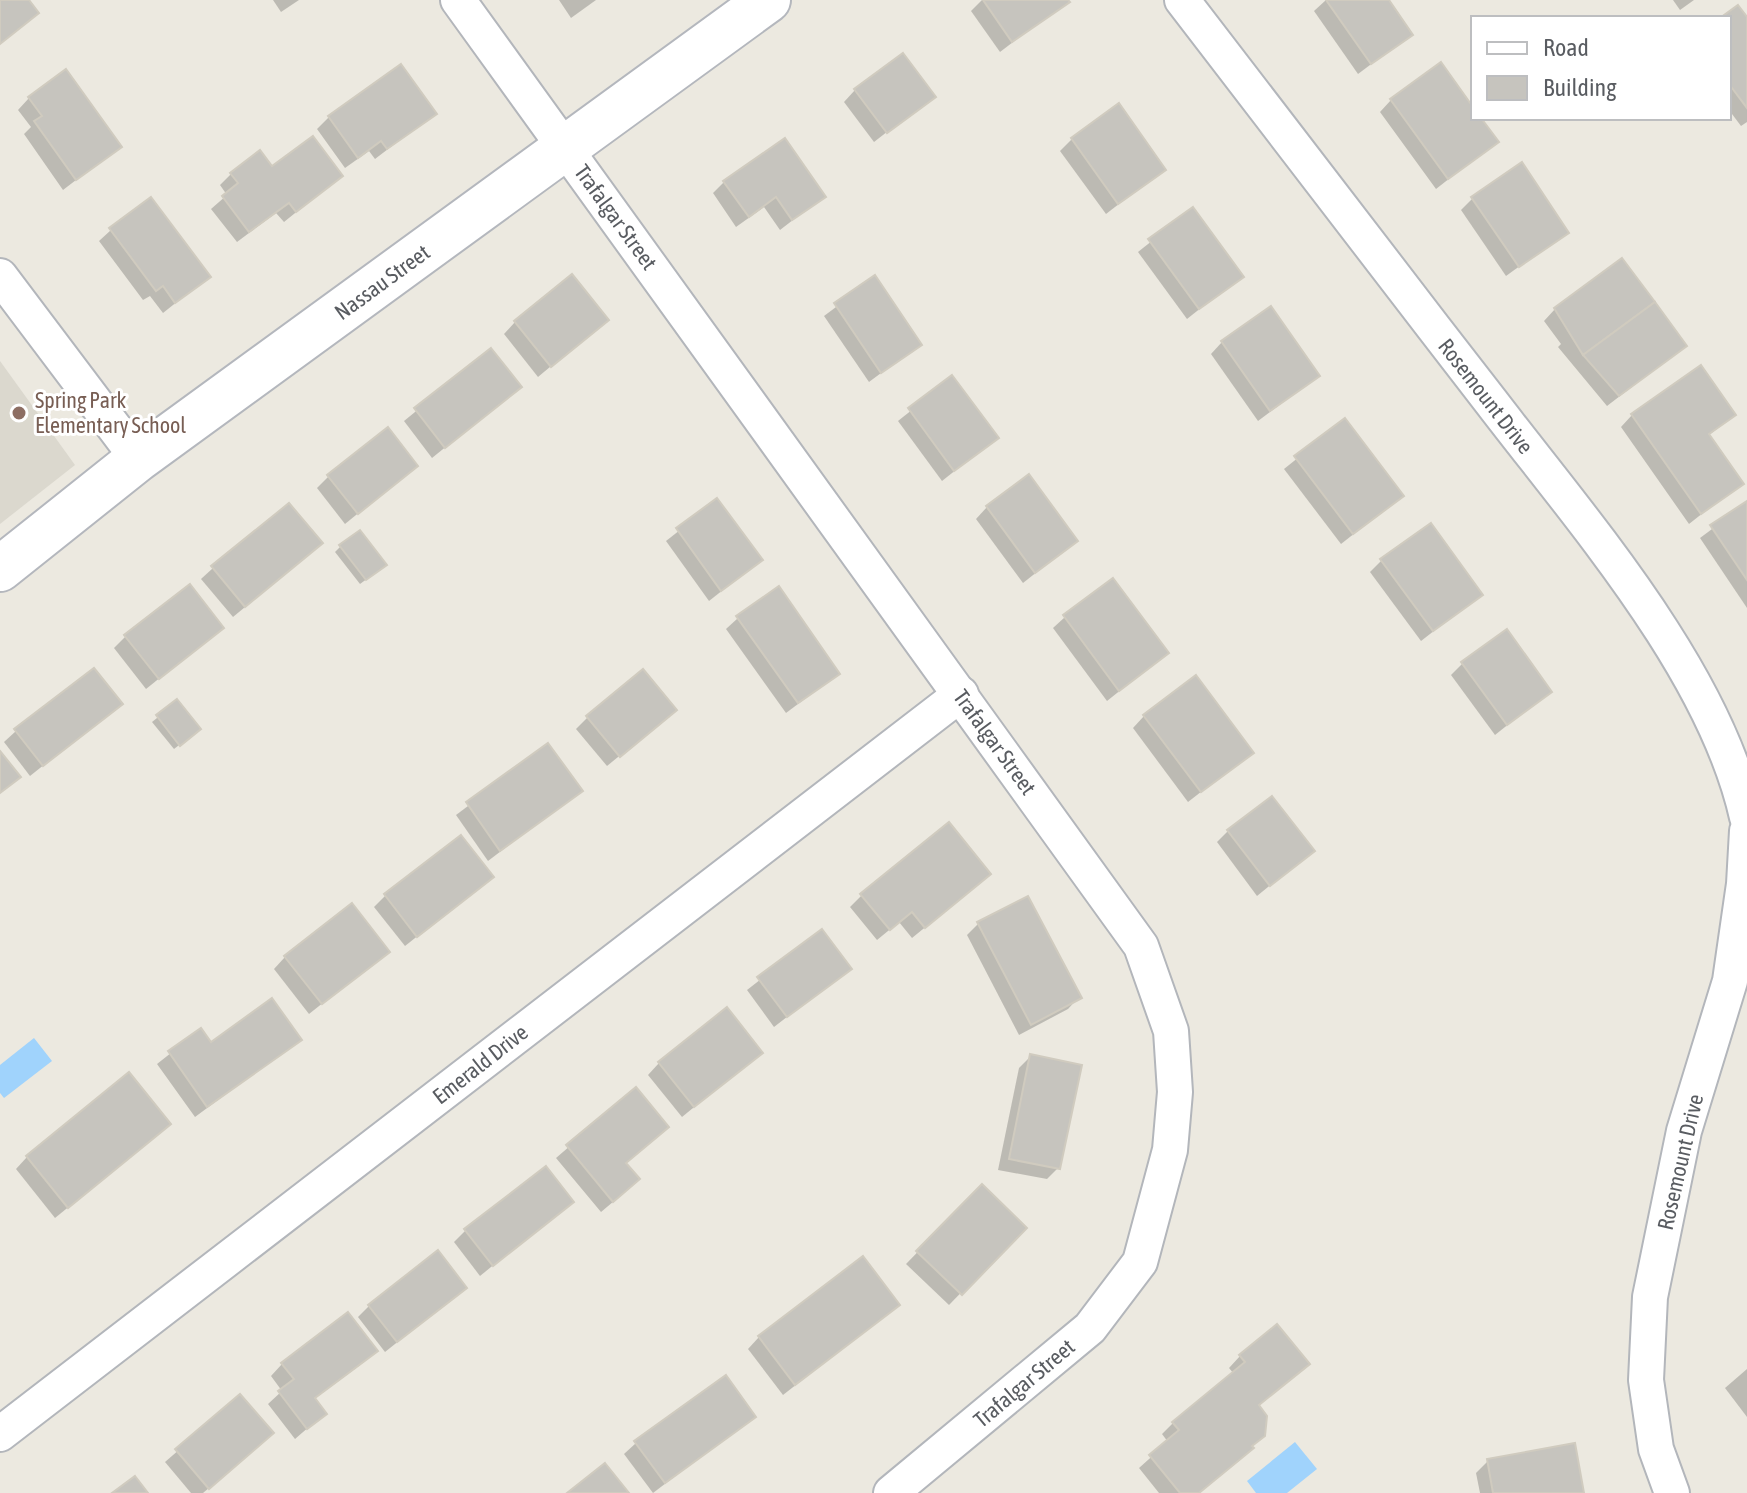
<svg xmlns="http://www.w3.org/2000/svg" width="1747" height="1493" font-family="'Asap Condensed',sans-serif">
<style>
.education{fill:#dbd8ce}
.water{fill:#a0d3fc}
.shadow{fill:#0003}
.building{fill:#c6c4be;stroke:#d0cbbf;stroke-width:2}
.lines{fill:none;stroke-linecap:round;stroke-linejoin:round}
.street-casing{stroke:#b3b6bb;stroke-width:38}
.secondary-casing{stroke:#b4b7bd;stroke-width:48}
.street{stroke:#fff;stroke-width:34}
.secondary{stroke:#fff;stroke-width:44}
.education-dot{fill:#8d6e63;stroke:#fff;stroke-width:3}
.labels{text-anchor:middle;stroke-width:6;stroke-linejoin:round;paint-order:stroke}
.street-label{font-size:22px;fill:#595c61;stroke:#fff}
.education-label{font-size:22px;fill:#785e54;stroke:#fff;text-anchor:start}
</style>
<rect width="100%" height="100%" fill="#ece9e0"/>
<!-- education -->
<polygon class="education" points="0,361 75,465 0,524"/>
<!-- water -->
<g class="water">
<polygon points="34,1038 52,1061 4,1098 0,1093 0,1065"/>
<polygon points="1295,1442 1317,1469 1287,1493 1256,1493 1247,1481"/>
</g>
<!-- shadow -->
<g class="shadow">
<polygon points="273,0 299,0 281,12"/>
<polygon points="559,0 596,0 571,18"/>
<polygon points="982,0 1066,0 1067,1 1000,52 971,11"/>
<polygon points="1326,0 1386,0 1410,35 1358,74 1314,11"/>
<polygon points="1673,0 1694,0 1680,10"/>
<polygon points="1738,7 1747,20 1747,122 1741,126 1729,110 1729,18 1723,18"/>
<polygon points="855,90 933,96 874,142 844,102"/>
<polygon points="29,98 119,147 63,190 24,134 31,127 18,110"/>
<polygon points="1391,100 1473,110 1473,118 1479,118 1496,142 1436,189 1380,112"/>
<polygon points="434,114 375,159 369,151 345,168 317,129 329,117"/>
<polygon points="1072,139 1164,169 1106,214 1060,151"/>
<polygon points="272,169 341,176 284,222 276,213 237,242 211,209 227,195 220,185 231,174"/>
<polygon points="724,182 824,196 780,230 764,207 736,227 713,193"/>
<polygon points="1473,198 1567,232 1506,276 1461,210"/>
<polygon points="1192,209 1241,276 1187,319 1138,252"/>
<polygon points="111,230 208,277 163,313 150,296 143,300 99,241"/>
<polygon points="875,278 920,344 869,382 824,316"/>
<polygon points="1555,309 1685,346 1607,406 1558,347 1561,344 1544,321"/>
<polygon points="606,320 538,377 504,334 515,322"/>
<polygon points="1222,342 1318,376 1258,421 1211,354"/>
<polygon points="491,350 520,387 432,458 404,421"/>
<polygon points="952,378 996,438 942,481 898,421"/>
<polygon points="1632,415 1734,415 1708,436 1741,483 1689,524 1621,427"/>
<polygon points="1344,421 1402,496 1341,544 1284,469"/>
<polygon points="416,466 345,524 317,488 329,476"/>
<polygon points="717,501 761,560 709,601 666,541"/>
<polygon points="1747,503 1747,608 1700,538"/>
<polygon points="987,507 1076,541 1023,583 976,519"/>
<polygon points="340,547 379,570 360,584 335,552"/>
<polygon points="309,554 233,617 201,579 213,568"/>
<polygon points="1382,560 1480,595 1421,641 1370,572"/>
<polygon points="1065,617 1167,653 1107,701 1053,628"/>
<polygon points="738,618 838,674 786,713 726,629"/>
<polygon points="222,628 146,689 114,648 126,636"/>
<polygon points="1462,664 1550,691 1495,735 1451,675"/>
<polygon points="177,702 193,734 174,749 152,722"/>
<polygon points="120,704 30,776 4,742 16,731"/>
<polygon points="1144,716 1251,753 1188,802 1133,728"/>
<polygon points="587,718 662,721 607,766 576,729"/>
<polygon points="548,746 580,791 488,861 456,815"/>
<polygon points="1228,831 1312,851 1257,896 1217,842"/>
<polygon points="492,877 405,946 374,907 385,896"/>
<polygon points="977,885 912,938 899,922 877,940 850,907 862,895"/>
<polygon points="978,924 1079,997 1068,1009 1019,1035 967,935"/>
<polygon points="821,932 849,969 774,1027 747,990"/>
<polygon points="387,952 309,1014 274,969 285,957"/>
<polygon points="200,1030 210,1045 299,1040 195,1117 157,1064"/>
<polygon points="760,1053 682,1117 648,1075 659,1063"/>
<polygon points="1031,1056 1058,1168 1047,1179 998,1170 1019,1068"/>
<polygon points="635,1090 624,1164 626,1191 601,1212 556,1158"/>
<polygon points="157,1135 55,1218 16,1169 27,1157"/>
<polygon points="982,1186 1024,1228 949,1305 906,1264"/>
<polygon points="571,1202 480,1276 454,1242 465,1231"/>
<polygon points="465,1288 385,1352 358,1317 369,1306"/>
<polygon points="898,1305 783,1395 748,1349 759,1337"/>
<polygon points="1240,1356 1296,1375 1257,1407 1252,1448 1240,1460 1199,1493 1159,1493 1139,1468 1168,1442 1162,1434 1173,1423 1234,1374 1229,1368"/>
<polygon points="364,1362 314,1399 325,1413 295,1439 268,1404 282,1391 271,1376 282,1364"/>
<polygon points="1747,1369 1747,1417 1725,1388"/>
<polygon points="240,1397 260,1445 203,1493 191,1493 165,1462"/>
<polygon points="754,1416 653,1493 624,1454 636,1443"/>
<polygon points="1488,1461 1582,1493 1480,1493 1476,1473"/>
</g>
<!-- building -->
<g class="building">
<polygon points="0,0 29,0 39,13 0,44"/>
<polygon points="983,0 1068,0 1070,2 1012,42"/>
<polygon points="1326,0 1389,0 1413,35 1371,64"/>
<polygon points="1738,5 1747,17 1747,108 1729,84 1729,18 1720,18"/>
<polygon points="903,53 936,97 887,133 854,89"/>
<polygon points="1441,62 1473,107 1473,118 1481,118 1499,142 1448,179 1390,99"/>
<polygon points="401,64 437,114 387,149 381,141 358,158 328,116"/>
<polygon points="66,69 122,147 76,180 34,121 42,116 28,97"/>
<polygon points="1119,103 1166,170 1118,204 1071,138"/>
<polygon points="313,136 343,176 296,212 289,203 249,232 222,196 238,183 230,173 260,150 272,166"/>
<polygon points="785,138 826,197 792,220 776,197 749,217 723,181"/>
<polygon points="1522,162 1569,233 1519,267 1471,197"/>
<polygon points="151,197 211,277 175,303 163,286 156,291 109,228"/>
<polygon points="1193,207 1244,277 1199,309 1148,239"/>
<polygon points="1622,258 1655,302 1583,355 1554,308"/>
<polygon points="572,274 609,320 551,367 514,321"/>
<polygon points="875,275 922,345 881,373 834,303"/>
<polygon points="1655,302 1687,346 1619,396 1583,355"/>
<polygon points="1271,306 1320,376 1270,411 1221,341"/>
<polygon points="491,348 522,387 445,448 414,408"/>
<polygon points="1701,365 1736,415 1709,434 1744,484 1701,514 1631,414"/>
<polygon points="952,375 999,438 954,471 908,408"/>
<polygon points="1345,418 1404,496 1353,534 1294,456"/>
<polygon points="388,427 418,466 358,514 327,475"/>
<polygon points="1029,474 1078,541 1035,573 986,506"/>
<polygon points="717,498 763,560 721,591 676,528"/>
<polygon points="1747,501 1747,580 1710,525"/>
<polygon points="289,503 323,543 245,607 211,566"/>
<polygon points="1431,523 1483,595 1433,631 1380,559"/>
<polygon points="360,530 387,565 366,580 339,545"/>
<polygon points="1113,578 1169,653 1119,691 1063,615"/>
<polygon points="190,584 224,628 159,679 124,635"/>
<polygon points="779,586 840,674 798,703 736,616"/>
<polygon points="1507,629 1552,692 1507,725 1461,662"/>
<polygon points="94,668 123,704 43,766 14,729"/>
<polygon points="643,669 677,710 620,757 586,716"/>
<polygon points="1196,675 1254,753 1201,792 1143,715"/>
<polygon points="177,699 201,729 180,746 156,715"/>
<polygon points="548,743 583,791 500,851 466,802"/>
<polygon points="0,751 21,777 0,793"/>
<polygon points="1272,796 1315,851 1270,886 1227,830"/>
<polygon points="949,822 991,874 925,928 912,912 890,930 860,894"/>
<polygon points="461,835 494,877 417,937 384,894"/>
<polygon points="1028,896 1082,998 1031,1025 977,922"/>
<polygon points="352,903 390,952 322,1004 284,956"/>
<polygon points="822,929 852,969 787,1017 757,977"/>
<polygon points="272,998 302,1040 207,1107 168,1051 201,1028 211,1042"/>
<polygon points="727,1007 763,1053 694,1107 658,1062"/>
<polygon points="1030,1054 1082,1065 1060,1169 1009,1159"/>
<polygon points="129,1072 171,1124 68,1208 26,1156"/>
<polygon points="636,1087 669,1127 626,1163 640,1179 613,1202 566,1145"/>
<polygon points="546,1166 574,1202 493,1266 464,1229"/>
<polygon points="982,1184 1027,1228 962,1295 916,1251"/>
<polygon points="438,1250 467,1288 397,1342 368,1305"/>
<polygon points="863,1256 900,1305 795,1385 758,1336"/>
<polygon points="348,1312 378,1351 315,1398 327,1414 307,1429 278,1391 294,1379 281,1363"/>
<polygon points="1277,1324 1310,1364 1259,1405 1267,1416 1265,1436 1252,1446 1254,1448 1199,1493 1180,1493 1149,1455 1179,1430 1172,1422 1245,1362 1239,1355"/>
<polygon points="726,1375 756,1417 665,1483 634,1441"/>
<polygon points="240,1394 274,1433 209,1489 175,1449"/>
<polygon points="1575,1443 1584,1493 1493,1493 1487,1459"/>
<polygon points="605,1463 629,1493 567,1493"/>
<polygon points="135,1476 148,1493 112,1493"/>
</g>
<g class="lines">
<!-- street casing -->
<g class="street-casing">
<g id="street">
<polyline points="458,0 1141,946 1171,1031 1175,1092 1170,1150 1140,1262 1090,1328 891,1493"/>
<path d="M1182,0c103,134 206,269 310,403 91,119 222,267 255,414"/>
<polyline points="0,276 138,459"/>
<polyline points="0,1434 961,694"/>
<polyline points="1672,1493 1656,1449 1646,1380 1650,1297 1684,1131 1730,981 1744,884 1747,831"/>
</g>
</g>
<!-- secondary casing -->
<g class="secondary-casing">
<polyline id="secondary" points="0,569 138,459 768,0"/>
</g>
<!-- street -->
<use href="#street" class="street"/>
<!-- secondary -->
<use href="#secondary" class="secondary"/>
</g>
<!-- markers -->
<circle class="education-dot" cx="19" cy="413" r="8"/>
<g class="labels">
<!-- street labels -->
<g class="street-label">
<text transform="translate(616 217) rotate(54)" y="8">Trafalgar Street</text>
<text transform="translate(382 282) rotate(-36)" y="8">Nassau Street</text>
<text transform="translate(1486 396) rotate(52)" y="8">Rosemount Drive</text>
<text transform="translate(995 742) rotate(54)" y="8">Trafalgar Street</text>
<text transform="translate(480 1064) rotate(-38)" y="8">Emerald Drive</text>
<text transform="translate(1680 1162) rotate(-77)" y="8">Rosemount Drive</text>
<text transform="translate(1024 1383) rotate(-40)" y="8">Trafalgar Street</text>
</g>
<!-- education labels -->
<g class="education-label">
<text x="35" y="408">Spring Park<tspan x="35" dy="25">Elementary School</tspan></text>
</g>
</g>
<!-- legend -->
<rect x="1471" y="16" width="260" height="104" fill="#ffffff" stroke="#bdbec0" stroke-width="2"/>
<rect x="1487" y="42" width="40" height="12" fill="#ffffff" stroke="#bdbec0" stroke-width="2"/>
<text x="1543" y="56" font-size="24" fill="#595c61">Road</text>
<rect x="1487" y="76" width="40" height="24" fill="#c6c4be" stroke="#bdbec0" stroke-width="2"/>
<text x="1543" y="96" font-size="24" fill="#595c61">Building</text>
</svg>
